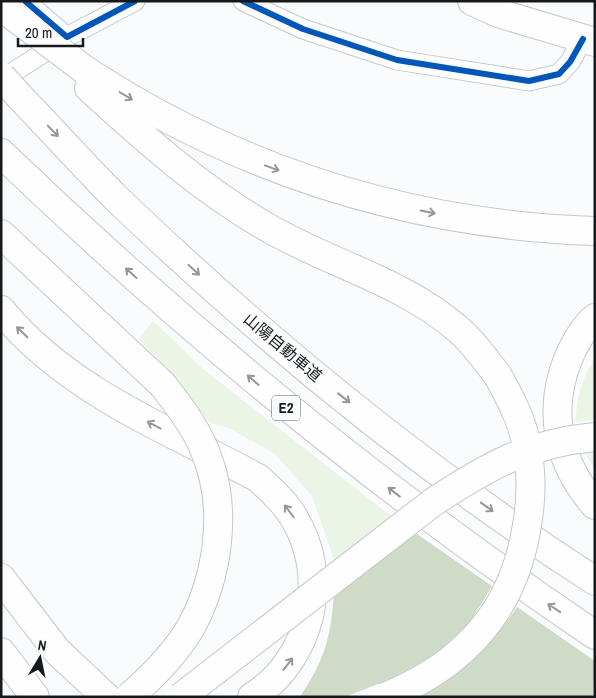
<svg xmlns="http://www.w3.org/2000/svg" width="596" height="698" font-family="'Archivo Narrow','Noto Sans JP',sans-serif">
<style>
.green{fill:#ebf5e6}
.forest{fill:#cddbc7}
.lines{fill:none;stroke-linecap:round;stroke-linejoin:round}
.street-casing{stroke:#c6c7c9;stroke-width:21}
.secondary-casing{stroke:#c6c7c9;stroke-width:30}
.highway-casing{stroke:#c6c7c9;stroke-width:30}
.street{stroke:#fefeff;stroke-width:19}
.secondary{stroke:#fefeff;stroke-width:28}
.highway{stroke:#fefeff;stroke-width:28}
.highway-bridge-casing{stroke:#c6c7c9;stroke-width:30;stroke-linecap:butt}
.highway-bridge{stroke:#fefeff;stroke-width:28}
.cycleway-casing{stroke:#f9fbfe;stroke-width:9}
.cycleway{stroke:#0057b8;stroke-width:6}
.oneway{stroke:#969698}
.labels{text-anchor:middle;stroke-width:4;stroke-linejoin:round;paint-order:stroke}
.shield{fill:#f9fbfe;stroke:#5b5c5e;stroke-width:1}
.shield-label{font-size:15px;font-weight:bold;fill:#171819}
.street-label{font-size:16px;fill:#171819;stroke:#f9fbfe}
</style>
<rect width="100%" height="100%" fill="#fafbfd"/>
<!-- green -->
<g class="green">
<polygon points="153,321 203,369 391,516 335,562 312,496 275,454 229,428 210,423 176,378 138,339"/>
<path d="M595,359v61l-20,2c2,-22 6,-44 20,-63z"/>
<polygon points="583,450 595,450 595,470"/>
</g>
<!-- forest -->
<g class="forest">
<path d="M414,532l78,54 -23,38 -32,29 -39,23 -53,21h-45c25,-38 30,-57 34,-102z"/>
<path d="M517,607l78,54 -2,34 -5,2h-167c39,-21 71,-53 96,-90z"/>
</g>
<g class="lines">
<!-- street casing -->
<g class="street-casing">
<g id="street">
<polyline points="25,1 67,37 135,1"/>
<polyline points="243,1 303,29 397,60 529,81 559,74 570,62 583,39"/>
<polyline points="1,80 62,41"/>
</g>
</g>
<!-- secondary casing -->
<g class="secondary-casing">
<polyline id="secondary" points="472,1 498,13 595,42"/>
</g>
<!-- highway casing -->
<g class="highway-casing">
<g id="highway">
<path d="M85,70c156,102 324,155 510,161"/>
<path d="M89,88c57,52 115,104 183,142 62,35 132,52 187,100 15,13 27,30 39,46"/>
<path d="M19,96c33,34 64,69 97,102 147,141 307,272 479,383"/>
<path d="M1,153c185,178 381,338 594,482"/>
<polyline points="1,234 162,384"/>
<path d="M1,310c66,81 168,120 257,168 13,12 27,24 36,40 37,60 17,142 -42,179"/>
<path d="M595,318c-12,10 -21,27 -27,41 -21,53 -10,104 27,146"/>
<polyline points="1,578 57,651 106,697"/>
<polyline points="1,652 35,697"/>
</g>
</g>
<!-- street -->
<use href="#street" class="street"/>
<!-- secondary -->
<use href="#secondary" class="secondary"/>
<!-- highway -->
<use href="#highway" class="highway"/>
<!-- highway-bridge casing -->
<g class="highway-bridge-casing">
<g id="highway-bridge">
<polyline points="8,12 85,70"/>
<polyline points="1,76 19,96"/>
<path d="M129,697c23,-20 48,-45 63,-72 25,-47 35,-111 17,-163 -9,-29 -28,-54 -47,-78"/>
<path d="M181,697l251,-194c54,-36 96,-60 163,-66"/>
<path d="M385,697c80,-32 129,-87 142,-172 5,-29 5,-58 -2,-87 -5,-22 -16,-42 -27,-62"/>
</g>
</g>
<!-- highway-bridge -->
<use href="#highway-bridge" class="highway-bridge"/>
<!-- cycleway casing -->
<g class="cycleway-casing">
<g id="cycleway">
<polyline points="25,1 67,37 135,1"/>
<polyline points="243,1 303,29 397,60 529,81 559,74 570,62 583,39"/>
</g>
</g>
<!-- cycleway -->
<use href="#cycleway" class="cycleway"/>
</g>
<!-- one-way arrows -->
<defs><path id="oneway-shaft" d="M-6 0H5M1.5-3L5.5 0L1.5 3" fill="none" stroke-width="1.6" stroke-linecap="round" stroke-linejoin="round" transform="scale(1.25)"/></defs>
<g class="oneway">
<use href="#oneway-shaft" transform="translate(126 96) rotate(31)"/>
<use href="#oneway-shaft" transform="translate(53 131) rotate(46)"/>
<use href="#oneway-shaft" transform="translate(272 168) rotate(20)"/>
<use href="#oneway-shaft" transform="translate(428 212) rotate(11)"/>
<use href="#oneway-shaft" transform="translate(194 270) rotate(43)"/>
<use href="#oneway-shaft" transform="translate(131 273) rotate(-138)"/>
<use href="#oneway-shaft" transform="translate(22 332) rotate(-136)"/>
<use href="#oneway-shaft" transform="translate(253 380) rotate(-139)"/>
<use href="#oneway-shaft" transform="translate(344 398) rotate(38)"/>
<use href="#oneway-shaft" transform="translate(154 425) rotate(-152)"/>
<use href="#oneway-shaft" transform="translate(394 492) rotate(-142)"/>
<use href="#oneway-shaft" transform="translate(487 507) rotate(36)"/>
<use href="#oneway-shaft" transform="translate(289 511) rotate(-127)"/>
<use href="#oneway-shaft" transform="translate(554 608) rotate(-146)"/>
<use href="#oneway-shaft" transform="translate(288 664) rotate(-52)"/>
</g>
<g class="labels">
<!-- shield labels -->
<rect class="shield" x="272" y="395.5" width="28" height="25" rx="4"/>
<g class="shield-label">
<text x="286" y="413">E2</text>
</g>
<!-- street labels -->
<g class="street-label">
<text transform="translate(283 347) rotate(40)" y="6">山陽自動車道</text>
</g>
</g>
<!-- border -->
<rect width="596" height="698" fill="none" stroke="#171819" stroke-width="5"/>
<!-- north arrow -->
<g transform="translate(40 658) rotate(10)" stroke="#f9fbfe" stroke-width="4" paint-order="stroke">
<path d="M0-4L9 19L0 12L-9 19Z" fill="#171819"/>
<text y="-8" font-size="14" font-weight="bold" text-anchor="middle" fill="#171819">N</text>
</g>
<!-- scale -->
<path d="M18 38v8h65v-8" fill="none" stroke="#171819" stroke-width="2.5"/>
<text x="25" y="38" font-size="15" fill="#171819" stroke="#f9fbfe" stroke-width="4" paint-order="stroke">20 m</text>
</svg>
